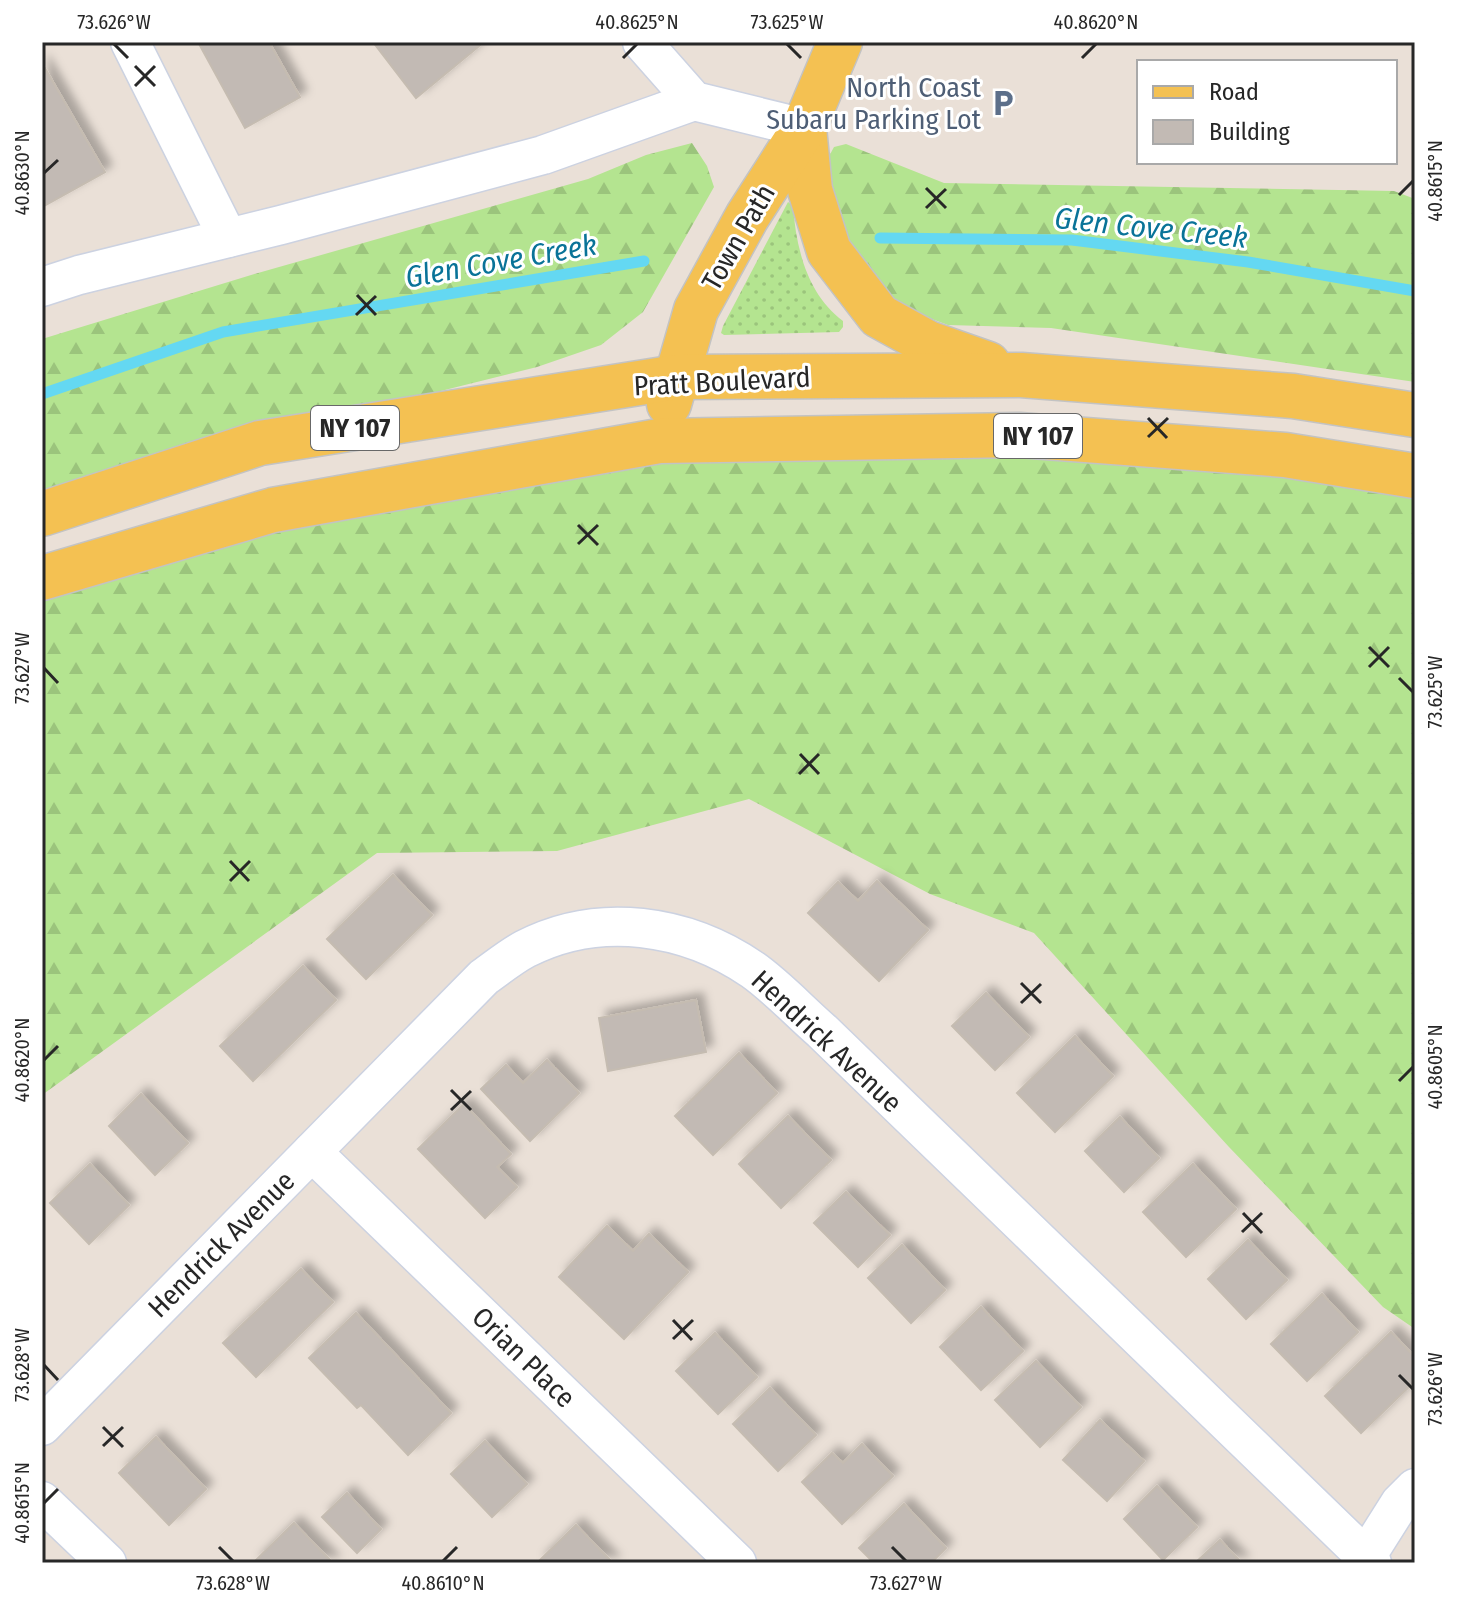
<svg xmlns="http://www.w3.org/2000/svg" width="1457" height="1605" font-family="'Fira Sans Condensed',sans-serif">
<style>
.grass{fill:url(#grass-dots)}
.forest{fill:url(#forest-firs)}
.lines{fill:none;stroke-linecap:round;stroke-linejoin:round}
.stream{stroke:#64d8f2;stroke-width:11}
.building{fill:#c2bab4;stroke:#c5bcb1;stroke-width:2;filter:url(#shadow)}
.minor-casing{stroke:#ccd2e1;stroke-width:41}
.major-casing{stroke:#c3c3c3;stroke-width:47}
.minor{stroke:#fff;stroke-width:38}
.major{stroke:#f4c152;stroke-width:44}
.ticks{fill:none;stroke:#272727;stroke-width:3}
.labels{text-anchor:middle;stroke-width:6;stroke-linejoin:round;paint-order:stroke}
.shield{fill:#fff;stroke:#686868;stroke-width:2}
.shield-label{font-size:26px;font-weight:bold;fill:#272727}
.service-label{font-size:28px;fill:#4e5e75;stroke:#fff;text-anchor:end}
.street-label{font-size:28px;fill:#272727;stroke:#fff}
.water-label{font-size:30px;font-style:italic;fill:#097398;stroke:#fff}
.neatline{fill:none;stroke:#272727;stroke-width:3}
.ticks-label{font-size:20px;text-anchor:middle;fill:#272727}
</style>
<defs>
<pattern id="grass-dots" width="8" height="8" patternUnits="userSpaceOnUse" patternTransform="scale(2)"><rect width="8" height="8" fill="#b4e490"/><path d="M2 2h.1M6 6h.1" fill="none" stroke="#9bc47c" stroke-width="1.8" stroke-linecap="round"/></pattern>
<pattern id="forest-firs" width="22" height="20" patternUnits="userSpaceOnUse" patternTransform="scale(2)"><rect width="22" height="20" fill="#b4e490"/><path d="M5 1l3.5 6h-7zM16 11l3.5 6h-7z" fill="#9bc47c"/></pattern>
<filter id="shadow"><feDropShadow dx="7" dy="-7" stdDeviation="4" flood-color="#0004"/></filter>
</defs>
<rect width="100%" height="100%" fill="#eae0d7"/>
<!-- grass -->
<path class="grass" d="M788,202l5,4c3,42 14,88 50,115v6l-4,5 -115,3 -3,-2 2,-7z"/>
<!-- forest -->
<g class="forest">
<polygon points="692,143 707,166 714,187 643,312 601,345 537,367 260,436 42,508 42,339 258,273 588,179 646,155"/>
<polygon points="846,144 944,183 1394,191 1415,199 1415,382 1051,328 948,325 886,302 850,255 828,190 827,160 834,147"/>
<polygon points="806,452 1118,457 1415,493 1415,1329 1383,1307 1229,1147 1034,933 930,894 749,799 557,851 377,853 42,1095 42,599 323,512 650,460"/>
</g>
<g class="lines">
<!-- stream -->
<g class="stream">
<polyline points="880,238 1072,240 1248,262 1415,291"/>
<polyline points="42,394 223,332 644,261"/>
</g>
</g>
<!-- building -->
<g class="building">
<polygon points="198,42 269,42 300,97 245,128"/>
<polygon points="373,42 484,42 416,98"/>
<polygon points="42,63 105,172 42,207"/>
<polygon points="393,875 432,915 366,979 327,939"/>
<polygon points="877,881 928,930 879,981 808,913 838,882 858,901"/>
<polygon points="303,966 336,1000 253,1081 220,1046"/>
<polygon points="986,993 1029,1037 995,1070 952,1026"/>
<polygon points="696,1000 706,1052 608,1071 599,1018"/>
<polygon points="1075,1036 1113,1076 1055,1132 1017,1093"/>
<polygon points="739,1053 777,1093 713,1155 675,1116"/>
<polygon points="547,1060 579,1093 530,1141 481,1089 506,1065 523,1083"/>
<polygon points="141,1094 188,1143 155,1175 109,1126"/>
<polygon points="464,1104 511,1154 497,1167 517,1187 485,1218 418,1149"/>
<polygon points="788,1116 831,1160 781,1208 739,1164"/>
<polygon points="1120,1117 1159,1158 1124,1192 1085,1151"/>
<polygon points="90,1164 129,1205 89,1244 50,1203"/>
<polygon points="1193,1164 1236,1209 1186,1257 1143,1212"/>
<polygon points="846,1192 890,1235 858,1267 814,1223"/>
<polygon points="607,1226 633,1251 649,1234 688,1272 624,1339 559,1277"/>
<polygon points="1248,1240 1287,1280 1246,1319 1208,1279"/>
<polygon points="902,1245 945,1290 911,1323 868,1278"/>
<polygon points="301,1269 333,1302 256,1377 223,1343"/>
<polygon points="1322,1294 1358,1332 1307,1381 1271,1344"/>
<polygon points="981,1307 1023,1351 981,1390 940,1347"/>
<polygon points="356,1313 451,1413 408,1455 361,1405 357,1408 309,1358"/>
<polygon points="1391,1332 1415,1357 1415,1381 1361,1433 1325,1396"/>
<polygon points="715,1333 757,1377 718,1414 676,1371"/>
<polygon points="1036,1361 1081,1407 1040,1447 995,1400"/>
<polygon points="770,1388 816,1435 778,1471 733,1424"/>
<polygon points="1100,1420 1144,1461 1107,1501 1063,1460"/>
<polygon points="156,1437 206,1489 169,1525 119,1473"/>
<polygon points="485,1441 527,1484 492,1517 451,1474"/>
<polygon points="862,1444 893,1476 842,1524 802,1482 832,1453 843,1463"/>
<polygon points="1157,1486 1197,1527 1163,1560 1124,1519"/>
<polygon points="347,1493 381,1529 357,1553 322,1517"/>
<polygon points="904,1504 946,1548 931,1563 874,1563 859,1548"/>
<polygon points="294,1523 333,1563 253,1563"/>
<polygon points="576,1525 613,1563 538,1563 538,1562"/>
<polygon points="1220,1540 1242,1563 1195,1563"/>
</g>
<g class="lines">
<!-- minor casing -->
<g class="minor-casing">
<g id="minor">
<polyline points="130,42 228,238"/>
<polyline points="642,42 694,101 804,128"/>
<polyline points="42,287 79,275 281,225 543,155 694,101"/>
<polyline points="312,1152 737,1563"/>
<path d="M42,1426l442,-449c13,-9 26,-20 41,-28 74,-38 161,-25 228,21 24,17 46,41 69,61l550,532"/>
<polyline points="42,1501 107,1563"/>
<polyline points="1362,1563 1400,1503 1415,1488"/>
</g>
</g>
<!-- major casing -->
<g class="major-casing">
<g id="major">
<polyline points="804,128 810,190 829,251 879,316 928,343 988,364"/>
<polyline points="669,404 696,310 747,217 804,128 840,42"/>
<polyline points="42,514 260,443 677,377 1021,375 1293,396 1415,415"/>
<polyline points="42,578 273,510 659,441 1019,435 1285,455 1415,476"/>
</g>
</g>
<!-- minor -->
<use href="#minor" class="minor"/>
<!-- major -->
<use href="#major" class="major"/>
</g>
<!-- ticks -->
<path class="ticks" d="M114,44l14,14M787,44l14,14M623,58l14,-14M1082,58l14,-14M135,66l20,20M135,86l20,-20M44,173l14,-13M926,188l20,20M1399,195l14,-14M926,208l20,-19M357,295l19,20M356,315l20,-19M1148,418l19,20M1148,437l20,-19M578,525l20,20M578,544l20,-19M1369,647l20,20M1369,667l20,-20M44,668l14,15M1399,678l14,14M800,754l19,20M799,774l20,-20M230,861l19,20M230,881l20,-20M1021,983l20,20M1021,1003l20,-19M44,1060l14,-14M1399,1081l14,-14M451,1090l20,20M451,1110l20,-19M1243,1213l19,20M1242,1232l20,-19M673,1320l19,20M673,1339l20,-19M44,1365l14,15M1399,1375l14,14M103,1427l20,20M103,1446l20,-19M44,1503l14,-14M219,1547l14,14M892,1547l14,14M443,1561l14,-14"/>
<!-- icons -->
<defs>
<g id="parking-bare" transform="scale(2.16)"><path d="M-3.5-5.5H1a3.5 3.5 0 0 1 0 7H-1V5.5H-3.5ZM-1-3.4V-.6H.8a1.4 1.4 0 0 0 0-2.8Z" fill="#5c6f8a" stroke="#fff" stroke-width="2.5" paint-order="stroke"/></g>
</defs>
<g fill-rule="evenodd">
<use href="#parking-bare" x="1003" y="103"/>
</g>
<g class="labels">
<!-- shield labels -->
<g class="shield">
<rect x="311" y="406" width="88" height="44" rx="6"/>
<rect x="994" y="414" width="88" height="44" rx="6"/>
</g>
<g class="shield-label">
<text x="355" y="437">NY 107</text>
<text x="1038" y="445">NY 107</text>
</g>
<!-- service labels -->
<g class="service-label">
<text x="981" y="97">North Coast<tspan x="981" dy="32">Subaru Parking Lot</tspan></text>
</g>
<!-- street labels -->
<g class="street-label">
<text transform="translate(738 237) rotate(-60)" y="10">Town Path</text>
<text transform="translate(722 381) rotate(-3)" y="10">Pratt Boulevard</text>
<text transform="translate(827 1041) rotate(43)" y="10">Hendrick Avenue</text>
<text transform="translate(221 1244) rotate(-45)" y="10">Hendrick Avenue</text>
<text transform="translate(524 1357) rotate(44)" y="10">Orian Place</text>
</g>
<!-- water labels -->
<g class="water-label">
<text transform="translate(1151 228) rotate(6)" y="10">Glen Cove Creek</text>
<text transform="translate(501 261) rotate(-10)" y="10">Glen Cove Creek</text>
</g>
</g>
<!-- border -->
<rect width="1457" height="1605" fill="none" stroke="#ffffff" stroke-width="88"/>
<!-- legend -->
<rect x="1137" y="60" width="260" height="104" fill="#ffffff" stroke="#a9a9a9" stroke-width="2"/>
<rect x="1153" y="86" width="40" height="12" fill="#f4c152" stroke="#a9a9a9" stroke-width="2"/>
<text x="1209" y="100" font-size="24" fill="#272727">Road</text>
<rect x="1153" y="120" width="40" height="24" fill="#c2bab4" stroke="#a9a9a9" stroke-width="2"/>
<text x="1209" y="140" font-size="24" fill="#272727">Building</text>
<rect x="44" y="44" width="1369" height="1517" class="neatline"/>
<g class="ticks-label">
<text x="114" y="29">73.626°W</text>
<text x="637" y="29">40.8625°N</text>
<text x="787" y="29">73.625°W</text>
<text x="1096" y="29">40.8620°N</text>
<text transform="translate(22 173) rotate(-90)" y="7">40.8630°N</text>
<text transform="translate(1435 181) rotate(-90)" y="7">40.8615°N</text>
<text transform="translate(22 668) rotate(-90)" y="7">73.627°W</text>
<text transform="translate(1435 692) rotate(-90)" y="7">73.625°W</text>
<text transform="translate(22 1060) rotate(-90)" y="7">40.8620°N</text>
<text transform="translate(1435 1067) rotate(-90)" y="7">40.8605°N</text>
<text transform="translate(22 1365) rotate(-90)" y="7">73.628°W</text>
<text transform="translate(1435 1389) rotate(-90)" y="7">73.626°W</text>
<text transform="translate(22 1503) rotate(-90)" y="7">40.8615°N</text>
<text x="233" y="1590">73.628°W</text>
<text x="443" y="1590">40.8610°N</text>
<text x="906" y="1590">73.627°W</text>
</g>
</svg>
